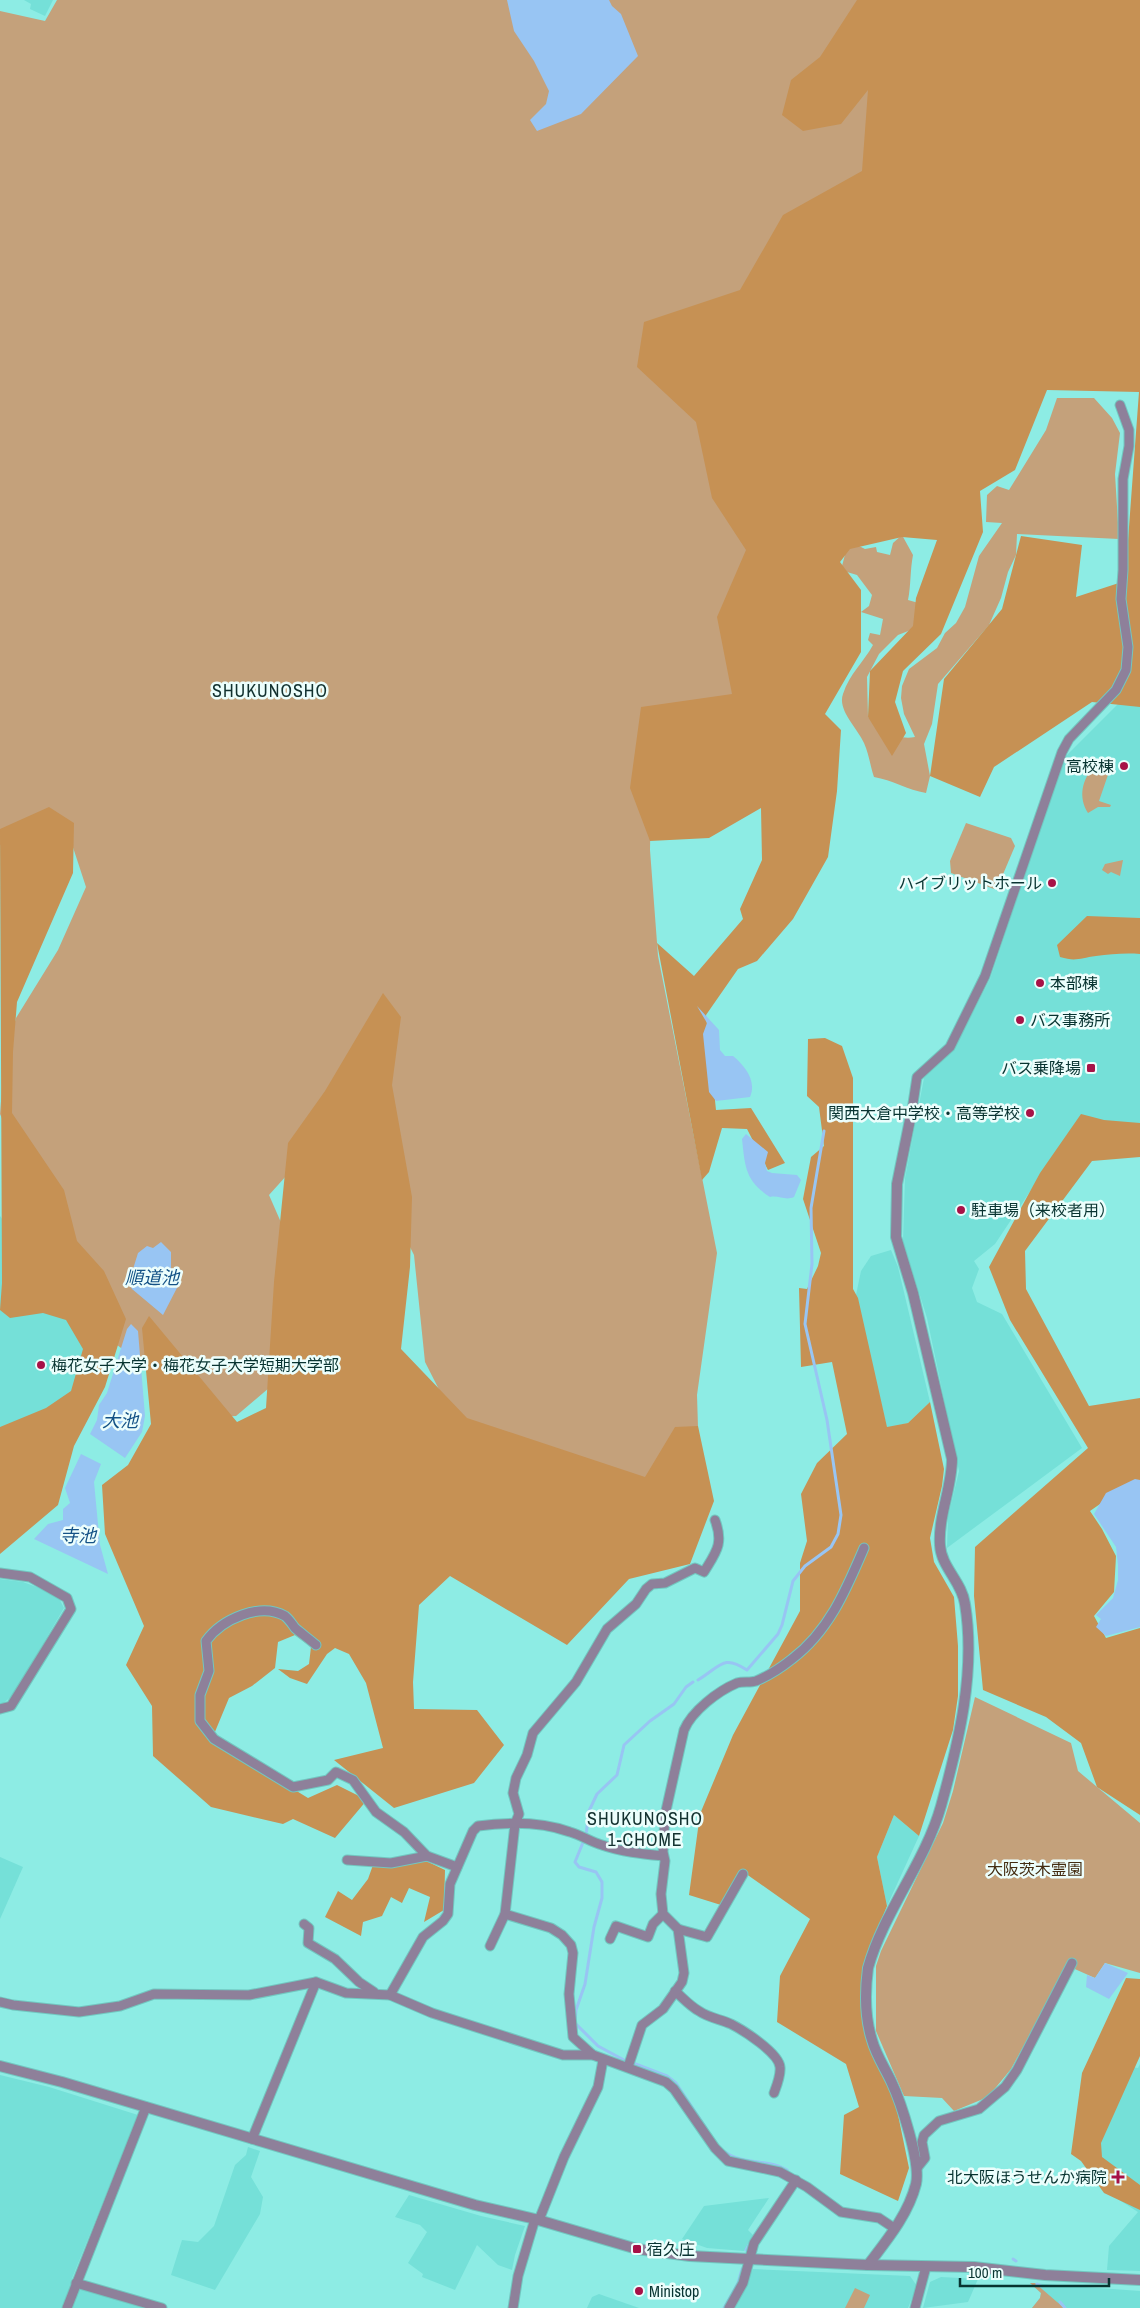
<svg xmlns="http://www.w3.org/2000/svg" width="1140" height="2308" font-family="'Archivo Narrow','Noto Sans JP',sans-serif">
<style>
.built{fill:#75e0d8}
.green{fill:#c4a17b}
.forest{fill:#c69154}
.water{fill:#98c5f3}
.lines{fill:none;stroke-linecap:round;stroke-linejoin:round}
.stream{stroke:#98c5f3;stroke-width:3}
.minor-casing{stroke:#72c7c0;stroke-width:11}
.tertiary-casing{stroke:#72c7c0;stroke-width:12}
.minor{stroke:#8e809a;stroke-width:9}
.tertiary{stroke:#8e809a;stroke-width:10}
.poi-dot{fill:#a71247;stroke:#ecfefc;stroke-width:2}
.labels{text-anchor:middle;stroke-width:5;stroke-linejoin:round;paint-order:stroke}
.poi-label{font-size:16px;fill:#083431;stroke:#ecfefc;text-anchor:start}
.park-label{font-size:16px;fill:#432c11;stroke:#ecfefc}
.neighbourhood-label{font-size:18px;letter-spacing:1px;fill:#12312f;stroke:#ecfefc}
.water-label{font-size:18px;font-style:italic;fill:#145286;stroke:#ecfefc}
</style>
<rect width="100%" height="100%" fill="#8dece4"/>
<!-- built -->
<g class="built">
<polygon points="24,0 53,0 45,16 30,9 31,4"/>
<polygon points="1140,682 1140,1131 1075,1124 995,1244 974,1261 979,1269 972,1288 977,1302 1002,1314 1082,1448 947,1548 948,1517 959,1471 927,1318 903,1241 905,1178 924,1078 953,1051 990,979 1065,757"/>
<polygon points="0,1216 89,1336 75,1395 0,1460"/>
<polygon points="891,1250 898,1267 930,1402 908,1423 887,1428 856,1295 861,1271 871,1256"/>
<polygon points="0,1579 23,1582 45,1590 59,1598 64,1608 13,1695 0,1706"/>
<polygon points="894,1815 919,1836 887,1906 877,1857"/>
<polygon points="0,1857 23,1867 0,1919"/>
<polygon points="1140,2064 1140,2271 1107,2270 1109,2246 1138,2212 1110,2194 1095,2131 1125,2066 1138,2068"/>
<polygon points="0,2075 49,2087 138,2115 71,2281 151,2308 0,2308"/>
<polygon points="248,2147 260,2151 251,2177 263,2197 260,2214 215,2290 171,2275 182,2240 198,2242 214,2226 235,2165 246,2155"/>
<polygon points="409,2195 481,2216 525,2226 515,2255 512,2270 498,2265 477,2245 455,2290 422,2277 423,2274 408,2263 427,2232 420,2225 395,2217"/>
<polygon points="769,2198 748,2230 753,2235 744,2251 707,2248 682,2239 704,2206"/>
<polygon points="753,2269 910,2276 917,2286 908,2308 734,2308"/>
<polygon points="941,2277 978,2279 968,2302 923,2308 930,2282"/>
<polygon points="1030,2283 1140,2291 1140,2308 1066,2308 1058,2300 1064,2308 1032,2308 1040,2298 1041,2293"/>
<polygon points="599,2294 639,2308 587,2308 592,2297"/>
</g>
<!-- green -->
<g class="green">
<polygon points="57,0 877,0 887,173 773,542 757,711 652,727 650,850 658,956 717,1253 697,1395 701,1525 453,1417 425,1362 414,1255 389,1205 314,1145 269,1195 297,1259 276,1382 236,1416 212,1417 96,1329 0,1114 4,1062 16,1018 58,950 86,887 67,829 0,845 0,11 45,21"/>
<path d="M1057,398h37l18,20 8,15 -5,41 4,65 -102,-5 -1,21 -8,17 -7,26 -12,27 -51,59 -6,40 -8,20 6,32 -4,17c-18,-3 -34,-13 -52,-16 -4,-12 -5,-23 -10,-34 -6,-14 -27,-33 -21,-49 7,-21 20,-31 30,-49l-5,-5 2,-7 10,2 3,-16 -22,-7 8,-6 3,-11 -15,-20 -10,-3 -5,-6 6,-23 7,1 10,5 11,-2 1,5 13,3 3,-12 9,-8 11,20c-3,15 -2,30 -5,45l14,4 -1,22 -23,9 -19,19 -12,23 1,40c14,11 28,24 47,20l-11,-23 -3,-16 1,-12 7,-17 28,-21 8,-15 11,-10 9,-16 14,-51 23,-33 -16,-1 1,-27 10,-9 12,4 37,-60z"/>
<path d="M1094,766l15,6 -10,29 12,4 -1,2h-12l-10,6c-10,-16 -6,-33 6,-47z"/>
<polygon points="966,823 1011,838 1015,846 1001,879 994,889 951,873 950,861"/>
<polygon points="1123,860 1120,876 1111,872 1108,874 1102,870 1105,864"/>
<polygon points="975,1697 1071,1743 1078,1771 1140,1823 1140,1973 1105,1963 1095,1978 1068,1966 1011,2069 988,2097 954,2111 942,2098 904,2096 876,2031 876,1966 881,1951 943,1823 953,1791"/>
<polygon points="1030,2283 1035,2283 1064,2308 1032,2308 1040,2298 1041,2293"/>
<polygon points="855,2288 870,2295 864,2308 845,2308"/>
</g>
<!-- forest -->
<g class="forest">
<polygon points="857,0 1140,0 1140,707 1092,702 994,767 980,797 930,776 944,679 1002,609 1021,536 1082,545 1076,597 1125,581 1139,392 1047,390 1015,470 980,491 983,532 941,634 903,671 895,702 906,733 892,756 868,717 870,671 913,626 916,598 937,540 902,537 850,549 840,562 861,590 861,652 825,714 841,730 837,791 828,857 793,919 757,961 738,969 706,1015 716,1110 751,1108 785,1163 768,1170 747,1129 722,1128 709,1172 702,1180 657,943 694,976 743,919 740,909 762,860 761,808 709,838 650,841 630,788 641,707 732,694 717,617 746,550 712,498 696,422 637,367 644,322 740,290 783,215 862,171 868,90 841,124 803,131 782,115 791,80 820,57"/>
<polygon points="49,807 74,823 73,873 17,1002 13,1052 12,1113 64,1190 77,1241 104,1271 126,1319 105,1387 74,1446 58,1505 0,1554 0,1427 46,1408 71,1391 83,1349 66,1320 43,1313 10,1318 0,1310 2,1283 0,829"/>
<path d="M1087,916l53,2v36c-15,-1 -29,0 -44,2 -16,2 -20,6 -36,1l-3,-12z"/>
<polygon points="383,993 401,1017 392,1085 412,1197 410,1267 401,1349 467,1418 645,1477 675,1427 698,1426 714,1501 690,1564 629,1579 567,1645 450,1576 419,1605 413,1682 414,1709 477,1710 504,1745 474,1783 394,1808 334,1760 383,1748 366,1683 349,1654 335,1648 327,1654 307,1684 290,1678 278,1669 298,1671 309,1664 311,1647 295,1635 278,1642 275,1668 252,1686 229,1698 212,1739 308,1798 337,1785 367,1800 335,1838 293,1819 283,1824 211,1807 153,1756 152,1706 126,1665 144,1626 105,1534 102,1485 128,1465 151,1424 142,1328 149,1316 237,1422 266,1408 274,1282 288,1143 325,1091"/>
<polygon points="825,1038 842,1046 853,1078 853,1289 858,1298 887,1427 908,1423 930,1402 944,1469 942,1486 930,1538 934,1562 954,1597 958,1646 958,1696 953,1730 919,1836 894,1815 877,1857 887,1906 864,1962 865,2036 896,2105 909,2168 898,2201 840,2174 844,2115 859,2107 846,2064 777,2022 780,1976 810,1919 742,1871 721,1905 689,1895 700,1814 733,1735 800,1611 800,1563 807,1541 801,1494 817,1463 847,1434 832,1362 801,1367 799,1288 807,1289 818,1266 821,1253 803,1199 811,1157 824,1146 819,1107 807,1096 808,1039"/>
<polygon points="1081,1114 1104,1120 1140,1123 1140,1157 1092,1161 1025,1251 1026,1289 1089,1406 1140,1398 1140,1484 1133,1481 1090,1511 1102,1529 1116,1556 1114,1592 1094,1616 1106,1638 1140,1628 1140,1815 1097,1787 1081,1743 1046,1717 983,1690 974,1596 975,1547 1088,1448 1010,1320 989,1267 1040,1173"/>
<polygon points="422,1859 445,1870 444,1910 424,1922 430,1897 409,1888 402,1903 391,1897 382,1916 363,1922 361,1936 325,1917 338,1891 352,1900 368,1879 373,1865"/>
<polygon points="1126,1978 1140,1979 1140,2056 1101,2143 1102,2157 1140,2185 1140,2210 1104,2193 1081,2161 1071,2154 1082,2073"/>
</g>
<!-- water -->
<g class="water">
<polygon points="507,0 609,0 612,6 621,14 638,56 581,114 537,131 530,120 546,104 549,91 534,61 514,31"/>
<path d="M697,1006l22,24 1,20 5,6h8c12,10 24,25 17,41l-34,4 -7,-9 -6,-58 4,-11z"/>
<path d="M746,1134l22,18 -3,11 2,8 5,2 25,2 4,5 -7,17c-9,4 -15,-2 -24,0 -25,-16 -25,-31 -28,-58z"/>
<polygon points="161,1242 171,1252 171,1270 179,1284 163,1315 132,1289 129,1282 138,1253 147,1246 153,1248"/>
<polygon points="131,1324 138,1331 145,1416 142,1432 125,1458 90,1434 97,1420 99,1405 107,1393 127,1329"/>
<polygon points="81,1454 101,1464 94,1482 100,1545 108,1574 34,1539 48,1524 63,1520 63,1509 70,1503 65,1488"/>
<polygon points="1135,1479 1140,1480 1140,1627 1106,1636 1096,1627 1101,1619 1096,1615 1113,1598 1118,1580 1118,1565 1116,1547 1094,1514 1106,1493"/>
<polygon points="1105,1963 1128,1973 1109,1999 1086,1987 1087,1975 1095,1978"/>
</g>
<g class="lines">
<!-- stream -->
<g class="stream">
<path d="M698,1680c23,-14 25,-26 49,-10l31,-36 4,-9 11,-44 12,-15 26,-19 7,-13 3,-19 -14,-95 -22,-96 7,-60 -1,-56 13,-77"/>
<polyline points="586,1835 589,1811 597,1794 617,1775 624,1745 650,1721 674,1704 686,1687 693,1682"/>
<polyline points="584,1840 575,1862 579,1867 596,1872 602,1882 602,1898 594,1927 585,1984 576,2010 575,2023 598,2046 624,2060"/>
<polyline points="633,2063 667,2076 676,2083 706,2128"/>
<path d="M725,2152c18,13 44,7 62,18"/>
<polyline points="746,2250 759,2228"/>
<polyline points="1013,2259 1016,2261"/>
<polyline points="1037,2284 1041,2286"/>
<polyline points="1060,2302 1065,2308"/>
<polyline points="724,2308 738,2283 742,2269"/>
</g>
<!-- minor casing -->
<g class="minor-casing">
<g id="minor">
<polyline points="912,1110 917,1077 950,1047 985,976 1062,752 1069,739 1116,690 1126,670 1128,647 1121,599 1123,570 1123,479 1129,446 1129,430 1120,405"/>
<polyline points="0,1573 30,1577 67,1598 71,1609 11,1706 0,1709"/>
<path d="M316,1645c-7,-6 -14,-11 -21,-17 -3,-4 -6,-9 -10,-12 -25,-14 -63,3 -79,25l3,30 -9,24v26l14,18 79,48 35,-7 8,-8 17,8 23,32 28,20 23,24 30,11"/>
<polyline points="347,1860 391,1863 427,1856"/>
<polyline points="505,1914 551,1928 562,1935 571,1945 573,1953 569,1994 573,2037 593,2055"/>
<polyline points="304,1924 309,1928 308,1943 335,1959 359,1982 374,1992"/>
<polyline points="678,1929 707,1937 743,1874"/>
<polyline points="610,1939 616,1926 648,1937 653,1924 663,1914"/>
<path d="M490,1946l15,-32 10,-90 4,-10 -6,-21 3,-15 11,-23 6,-22 43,-51 31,-53 29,-25 10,-15 6,-5 13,-1 30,-15 9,4c12,-20 20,-28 11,-52"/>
<path d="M675,1991c8,7 15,15 24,20 10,7 21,8 32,13 12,6 48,29 49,43 1,8 -3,18 -6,26"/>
<path d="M390,1995l33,-58 20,-16 5,-7 2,-30 23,-53 5,-5c29,-4 64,-4 92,6 11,3 21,10 32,13 20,7 41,9 61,11"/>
<polyline points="0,2002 13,2005 79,2012 120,2006 154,1994 249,1995 316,1982 346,1993 390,1995 432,2013 563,2055 593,2055 666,2082 674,2089 715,2148 728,2161 780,2172 807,2187 841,2212 879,2218 894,2228"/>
<path d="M628,2067l14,-42 21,-16 19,-27 2,-9 -6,-44 -15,-15 -2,-20 4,-33 -2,-9 2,-37 19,-85c8,-19 34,-39 53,-47 6,-2 13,0 19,-2 12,-5 26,-14 36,-22 37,-28 54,-69 72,-111"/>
<polyline points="252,2139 316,1982"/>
<polyline points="917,2168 925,2158 922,2142 924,2135 939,2121 979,2109 1005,2087 1017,2070 1072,1963"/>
<polyline points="539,2220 564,2157 598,2087 603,2060"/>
<polyline points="76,2283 162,2308"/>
<polyline points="67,2308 146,2107"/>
<polyline points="513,2308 518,2276 535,2219"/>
<polyline points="729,2308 743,2283 754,2243 796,2180"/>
<polyline points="915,2308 926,2267"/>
</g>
</g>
<!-- tertiary casing -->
<g class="tertiary-casing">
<g id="tertiary">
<polyline points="0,2066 62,2082 475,2205 535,2219 637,2249 690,2256 868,2265 974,2267 1045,2275 1140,2280"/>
<path d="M868,2265c19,-25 40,-50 48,-81 5,-21 -15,-82 -25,-103 -6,-13 -15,-26 -19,-41 -7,-22 -7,-49 -4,-72 16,-57 57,-105 73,-162 18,-65 35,-135 24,-202 -3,-22 -24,-37 -25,-59 -2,-29 12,-57 12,-86l-39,-166 -17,-56 1,-53 15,-74"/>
</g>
</g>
<!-- minor -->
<use href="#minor" class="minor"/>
<!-- tertiary -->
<use href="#tertiary" class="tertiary"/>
</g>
<!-- markers -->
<g class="poi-dot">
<circle cx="1124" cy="766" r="5"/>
<circle cx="1052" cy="883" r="5"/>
<circle cx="1040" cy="983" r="5"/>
<circle cx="1020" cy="1020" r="5"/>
<rect x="1086" y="1063" width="10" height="10" rx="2.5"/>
<circle cx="1030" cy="1113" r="5"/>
<circle cx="961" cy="1210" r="5"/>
<circle cx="41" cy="1365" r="5"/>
<path d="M1115.5 2169.5h5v5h5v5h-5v5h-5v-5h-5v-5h5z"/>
<rect x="632" y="2244" width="10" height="10" rx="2.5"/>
<circle cx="639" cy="2291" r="5"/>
</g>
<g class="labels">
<!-- poi labels -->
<g class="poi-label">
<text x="1114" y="772" text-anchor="end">高校棟</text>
<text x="1042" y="889" text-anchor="end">ハイブリットホール</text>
<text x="1050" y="989">本部棟</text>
<text x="1030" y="1026">バス事務所</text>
<text x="1081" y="1074" text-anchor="end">バス乗降場</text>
<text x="1020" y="1119" text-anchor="end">関西大倉中学校・高等学校</text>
<text x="971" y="1216">駐車場（来校者用）</text>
<text x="51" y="1371">梅花女子大学・梅花女子大学短期大学部</text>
<text x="1107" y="2183" text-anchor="end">北大阪ほうせんか病院</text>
<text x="647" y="2255">宿久庄</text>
<text x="649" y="2297">Ministop</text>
</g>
<!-- park labels -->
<g class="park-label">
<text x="1035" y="1875">大阪茨木霊園</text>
</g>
<!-- neighbourhood labels -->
<g class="neighbourhood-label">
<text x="270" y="697">SHUKUNOSHO</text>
<text x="645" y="1825">SHUKUNOSHO<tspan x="645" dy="21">1-CHOME</tspan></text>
</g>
<!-- water labels -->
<g class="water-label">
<text x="152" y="1284">順道池</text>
<text x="120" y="1427">大池</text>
<text x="78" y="1542">寺池</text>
</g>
</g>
<!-- scale -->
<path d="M960 2278v8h149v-8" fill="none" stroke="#083431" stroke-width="2.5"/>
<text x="968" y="2278" font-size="15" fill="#083431" stroke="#ecfefc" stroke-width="4" paint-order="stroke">100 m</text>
</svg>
